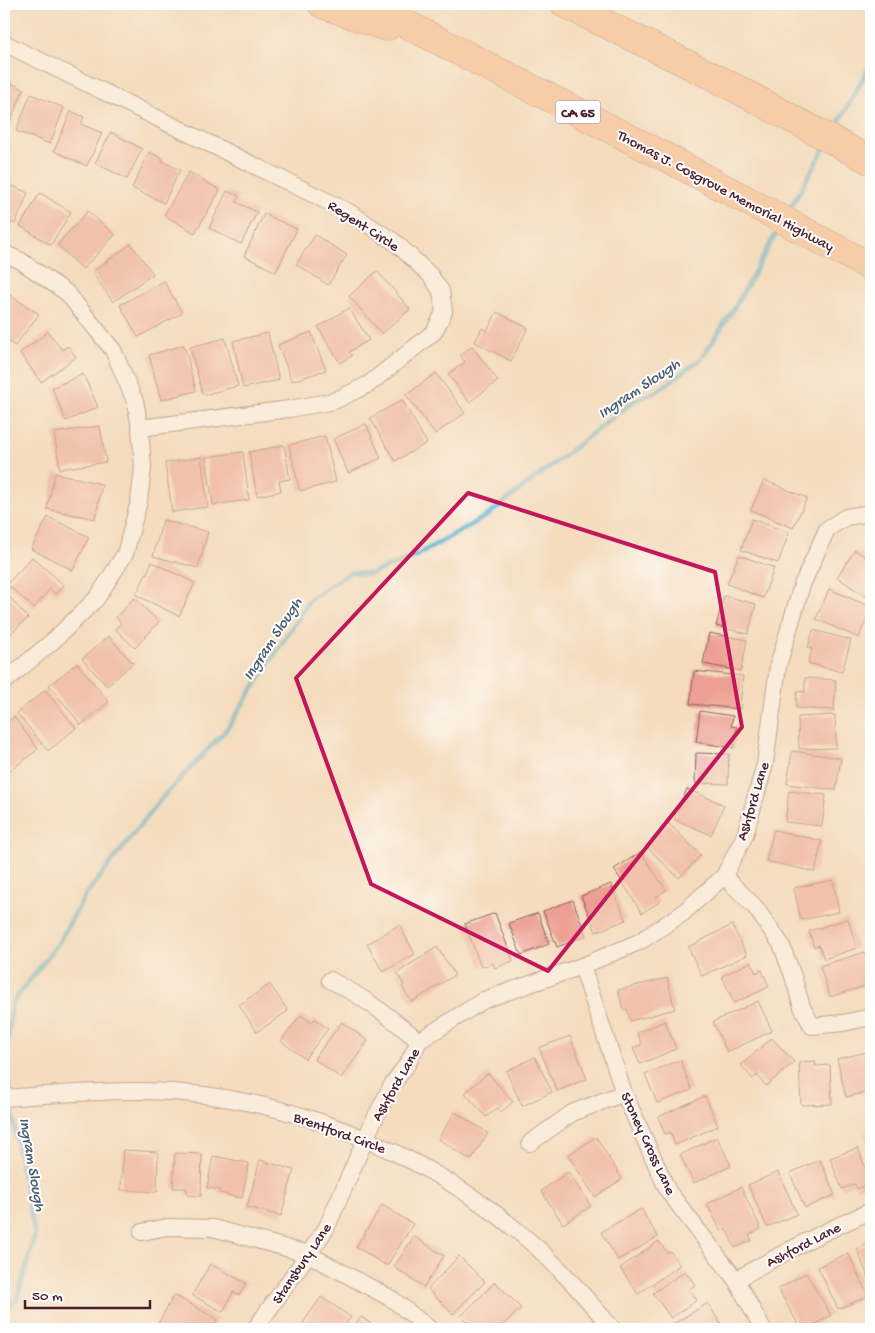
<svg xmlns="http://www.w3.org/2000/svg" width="875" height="1333" font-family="'Gochi Hand',sans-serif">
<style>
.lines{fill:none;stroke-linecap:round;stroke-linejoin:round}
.stream{stroke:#48abc8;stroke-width:5}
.building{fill:#ed9f93}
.street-casing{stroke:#86615e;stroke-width:18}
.highway-casing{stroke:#86615e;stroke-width:29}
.street{stroke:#fff;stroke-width:16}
.highway{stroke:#fbbb8d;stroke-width:28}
.marked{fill:none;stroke:#c2185b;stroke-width:4;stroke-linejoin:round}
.labels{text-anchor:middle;stroke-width:4;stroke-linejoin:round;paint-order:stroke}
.shield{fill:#fff;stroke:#80626b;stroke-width:1}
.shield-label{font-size:14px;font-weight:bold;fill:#4a1f2b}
.street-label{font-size:15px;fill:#4a1f2b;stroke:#fff}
.water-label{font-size:16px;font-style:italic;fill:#495e72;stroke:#fff}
</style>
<rect width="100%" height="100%" fill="#fff"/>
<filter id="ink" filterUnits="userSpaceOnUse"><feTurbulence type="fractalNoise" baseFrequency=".02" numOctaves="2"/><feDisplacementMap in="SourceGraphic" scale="10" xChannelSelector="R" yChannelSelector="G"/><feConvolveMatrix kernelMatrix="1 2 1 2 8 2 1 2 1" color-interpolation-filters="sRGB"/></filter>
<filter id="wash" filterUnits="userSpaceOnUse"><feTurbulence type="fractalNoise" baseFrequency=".0096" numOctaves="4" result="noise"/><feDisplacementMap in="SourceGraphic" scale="20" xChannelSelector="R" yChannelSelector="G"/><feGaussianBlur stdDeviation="1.12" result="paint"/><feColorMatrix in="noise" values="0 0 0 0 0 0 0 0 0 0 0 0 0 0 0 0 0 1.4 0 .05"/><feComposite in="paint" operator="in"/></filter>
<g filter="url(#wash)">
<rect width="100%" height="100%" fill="#f4dcbd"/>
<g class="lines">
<!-- stream -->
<g class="stream">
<polyline points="834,131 871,64"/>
<polyline points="787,214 826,145"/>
<polyline points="4,1310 17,1299 35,1235 18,1151 5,1062 12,1003 57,945 85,896 160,800 227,729 311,598 351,572 370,574 414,557 488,515 635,400 656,392 701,359 735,307 779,228"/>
</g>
</g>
<g id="blocks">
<!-- building -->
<g class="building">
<polygon points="4,80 24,89 4,136"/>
<polygon points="31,94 64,108 50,144 16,131"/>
<polygon points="71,111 84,117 81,124 102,133 87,166 54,151"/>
<polygon points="111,132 142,149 127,179 95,163"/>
<polygon points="149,152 163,159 162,161 180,170 164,203 132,188"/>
<polygon points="189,172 220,190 195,233 164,215"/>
<polygon points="4,182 28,193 15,224 4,220"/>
<polygon points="227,191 239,196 236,202 257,212 241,244 209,228"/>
<polygon points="40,193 71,212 51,245 20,226"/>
<polygon points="88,211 115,235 83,269 57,245"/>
<polygon points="264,214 297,229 276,272 244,256"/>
<polygon points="315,235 347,255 328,285 296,264"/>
<polygon points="131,244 153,274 113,302 92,272"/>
<polygon points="377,271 410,309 382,334 349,296"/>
<polygon points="164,281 182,313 138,337 120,305"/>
<polygon points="8,294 39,314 15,346 4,337 4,300"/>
<polygon points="349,308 369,340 349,352 352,356 340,363 318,327"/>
<polygon points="497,312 528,328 511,361 475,342 482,328 487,331"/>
<polygon points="48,332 62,350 68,346 76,357 41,382 20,353"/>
<polygon points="311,332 326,370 292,381 278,345"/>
<polygon points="268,333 279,380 243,388 233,341"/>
<polygon points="225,338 238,386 203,395 190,347"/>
<polygon points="184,345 196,391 161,400 149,355"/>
<polygon points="472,346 498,381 469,402 448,374 465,362 460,355"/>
<polygon points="436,373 465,413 435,434 406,395"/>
<polygon points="83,374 98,407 66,421 52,388"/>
<polygon points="402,400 427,443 395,461 370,418"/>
<polygon points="366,424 381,458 348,473 333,439"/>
<polygon points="100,426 106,462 60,469 54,433"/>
<polygon points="325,436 336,482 300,491 289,445"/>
<polygon points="284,445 290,479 279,481 281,491 257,496 249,452"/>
<polygon points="243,452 249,500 213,505 206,457"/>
<polygon points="201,457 208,507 172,512 165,463"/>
<polygon points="55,473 102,484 95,519 47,509"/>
<polygon points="764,480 807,498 793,528 751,510"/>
<polygon points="48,517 89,537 73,570 31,549"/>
<polygon points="752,519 789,533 778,563 741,550"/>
<polygon points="163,520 208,532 198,568 153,556"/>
<polygon points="855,550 871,560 871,600 837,577"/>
<polygon points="739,555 774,568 763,598 727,584"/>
<polygon points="32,557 64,585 55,594 50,589 34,608 7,584"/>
<polygon points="152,562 195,583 179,616 136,595"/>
<polygon points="829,589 871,607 859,638 816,619"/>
<polygon points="4,591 28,618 4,640"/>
<polygon points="724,596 756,604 748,634 716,626"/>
<polygon points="134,598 159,622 135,648 115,629 121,623 116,617"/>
<polygon points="813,630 851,640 842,672 808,663 812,649 808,648"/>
<polygon points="709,633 747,640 741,671 703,664"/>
<polygon points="108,636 133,663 107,686 82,659"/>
<polygon points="77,663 109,702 81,725 49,685"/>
<polygon points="694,671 743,676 740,709 690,704"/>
<polygon points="805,678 836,680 834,710 796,708 797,691 805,692"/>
<polygon points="45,690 76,728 48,751 17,713"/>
<polygon points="700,711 733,716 731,726 737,727 734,748 696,742"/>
<polygon points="835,715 836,748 799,749 798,717"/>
<polygon points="14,717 38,749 10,771 4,763 4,724"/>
<polygon points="792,751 841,758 836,790 787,784"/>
<polygon points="696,753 729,754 728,784 695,783"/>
<polygon points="687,789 724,805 711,835 674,819"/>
<polygon points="789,791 826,795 822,826 785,822"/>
<polygon points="668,823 701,855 679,878 646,846"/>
<polygon points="774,830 822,841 815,872 766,861"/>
<polygon points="641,852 666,890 656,897 659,902 642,913 614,869"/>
<polygon points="833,880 839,912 801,920 794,888"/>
<polygon points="611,884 626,920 596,932 581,896"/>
<polygon points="573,900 586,936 557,947 543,911"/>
<polygon points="495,913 513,961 495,968 493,963 481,967 465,924"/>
<polygon points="538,913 549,944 521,955 509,923"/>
<polygon points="848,919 857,948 824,959 819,945 814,947 809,931"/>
<polygon points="399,925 415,954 383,972 367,944"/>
<polygon points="732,925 747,955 702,976 688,947"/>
<polygon points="437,947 455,975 412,1002 402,987 404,985 397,973"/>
<polygon points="865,952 871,973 871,984 830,997 820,966"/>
<polygon points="751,962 756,973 762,970 769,987 734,1003 722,976"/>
<polygon points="667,978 675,1009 630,1021 627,1009 623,1010 618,990"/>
<polygon points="270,984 288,1011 257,1032 239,1005"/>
<polygon points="758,1001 772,1031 727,1052 713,1022"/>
<polygon points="301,1015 312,1023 315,1019 328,1029 305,1059 281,1041"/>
<polygon points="665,1021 676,1049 640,1064 633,1048 642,1044 637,1033"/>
<polygon points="342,1022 368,1041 341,1078 314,1059"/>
<polygon points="570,1036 587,1079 557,1091 539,1048"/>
<polygon points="772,1038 794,1062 766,1086 757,1075 753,1079 741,1065"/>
<polygon points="867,1052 871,1067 871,1091 846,1097 837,1059"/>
<polygon points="535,1057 552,1092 522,1106 506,1071"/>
<polygon points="680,1060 692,1090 657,1103 645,1074"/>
<polygon points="815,1061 816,1066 830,1065 832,1104 801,1105 799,1062"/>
<polygon points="488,1073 513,1102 501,1112 498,1108 486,1117 465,1093"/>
<polygon points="705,1096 718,1126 675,1145 670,1132 665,1134 658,1117"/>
<polygon points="455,1112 488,1133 471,1160 438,1139"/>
<polygon points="871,1131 871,1151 865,1133"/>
<polygon points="596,1137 622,1179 595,1197 568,1155"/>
<polygon points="717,1137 731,1166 694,1183 680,1155"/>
<polygon points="858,1148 871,1183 857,1189 855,1184 842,1189 830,1158"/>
<polygon points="123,1150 158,1152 157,1192 121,1190"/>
<polygon points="175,1153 202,1154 201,1196 187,1195 187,1188 173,1188"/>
<polygon points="213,1156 249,1163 242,1198 219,1193 220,1190 207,1188"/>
<polygon points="260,1160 294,1170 281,1216 247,1207"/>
<polygon points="820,1160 835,1195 805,1208 790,1173"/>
<polygon points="568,1172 591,1206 563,1224 541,1191"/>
<polygon points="778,1172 797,1214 767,1227 748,1185"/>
<polygon points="741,1187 761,1229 749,1235 752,1240 735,1248 726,1229 721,1231 707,1204"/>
<polygon points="382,1205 413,1224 387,1266 356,1247"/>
<polygon points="641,1209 658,1237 618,1260 601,1232"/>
<polygon points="414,1236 444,1256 424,1287 394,1267"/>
<polygon points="659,1241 667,1253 670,1251 680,1265 638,1294 620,1268"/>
<polygon points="871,1243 871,1285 857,1249"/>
<polygon points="848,1253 868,1296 838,1309 818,1267"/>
<polygon points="459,1256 485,1282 453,1314 428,1289"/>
<polygon points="210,1264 246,1283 239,1295 233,1292 223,1312 192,1295"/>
<polygon points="685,1271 695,1285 689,1289 697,1300 671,1318 653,1293"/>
<polygon points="806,1273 831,1315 807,1329 801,1329 778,1289"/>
<polygon points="495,1282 521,1308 499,1329 474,1329 461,1316"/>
<polygon points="174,1295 217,1319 211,1329 161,1329 156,1327"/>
<polygon points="321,1297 351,1317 342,1329 299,1329"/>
<polygon points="708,1303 724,1329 665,1329"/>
<polygon points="361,1317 379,1329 352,1329"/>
</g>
</g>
</g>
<g filter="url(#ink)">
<use href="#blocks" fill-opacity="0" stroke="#86615e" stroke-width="1"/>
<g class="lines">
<!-- street casing -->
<g class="street-casing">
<g id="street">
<polyline points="4,43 349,212 396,243 430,275 441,291 444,312 434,332 369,384 334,401 289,409 140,428"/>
<polyline points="4,253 21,261 67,293 113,350 135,401 140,428 143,468 139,501 125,554 97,598 54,640 4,682"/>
<polyline points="724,876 755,907 781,944 793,976 802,1007 812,1026 843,1023 871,1017"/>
<polyline points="582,966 624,1093 668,1191 736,1280 763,1329"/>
<path d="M330,980c34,17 60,37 89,61"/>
<path d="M4,1098c46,-3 93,-8 139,-7 137,1 281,59 384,148 32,27 59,59 86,90"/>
<polyline points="530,1143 572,1113 624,1093"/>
<polyline points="142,1232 167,1227 213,1228 308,1254 392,1299 430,1329"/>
<path d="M736,1280c44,-26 88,-49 135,-69"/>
<polyline points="255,1329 326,1229 373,1122 392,1085 408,1063 419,1041 484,1000 582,966 639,942 683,913 724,876 745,835 765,764 778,666 802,585 827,529 846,517 865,514 871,519"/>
</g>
</g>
<!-- highway casing -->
<g class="highway-casing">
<g id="highway">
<polyline points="322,4 386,27"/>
<polyline points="367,4 677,163 871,267"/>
<polyline points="565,4 720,80 871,161"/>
</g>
</g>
<!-- street -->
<use href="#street" class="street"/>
<!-- highway -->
<use href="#highway" class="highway"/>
</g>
</g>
<!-- marked area -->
<path d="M0 0H875V1333H0ZM468,493l247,79 27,155 -194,244 -177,-87 -75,-206z" fill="#f4dcbd" fill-opacity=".55" fill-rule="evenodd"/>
<path class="marked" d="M468,493l247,79 27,155 -194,244 -177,-87 -75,-206z"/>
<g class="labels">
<!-- shield labels -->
<rect class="shield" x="555.5" y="100.5" width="45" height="23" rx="4"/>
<g class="shield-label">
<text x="578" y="117">CA 65</text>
</g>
<!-- street labels -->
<g class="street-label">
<text transform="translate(726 190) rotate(28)" y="5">Thomas J. Cosgrove Memorial Highway</text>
<text transform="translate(364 225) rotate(33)" y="5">Regent Circle</text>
<text transform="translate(752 801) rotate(-73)" y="5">Ashford Lane</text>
<text transform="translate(395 1084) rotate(-60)" y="5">Ashford Lane</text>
<text transform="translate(340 1132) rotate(20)" y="5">Brentford Circle</text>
<text transform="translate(649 1143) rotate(65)" y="5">Stoney Cross Lane</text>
<text transform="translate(803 1244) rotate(-27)" y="5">Ashford Lane</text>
<text transform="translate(301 1263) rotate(-56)" y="5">Stansbury Lane</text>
</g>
<!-- water labels -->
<g class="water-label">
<text transform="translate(638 387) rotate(-34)" y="6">Ingram Slough</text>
<text transform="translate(271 638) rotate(-57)" y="6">Ingram Slough</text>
<text transform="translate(34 1164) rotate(80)" y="6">Ingram Slough</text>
</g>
</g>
<!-- margin -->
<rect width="875" height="1333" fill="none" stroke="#fff" stroke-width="20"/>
<!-- scale -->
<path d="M25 1300v8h125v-8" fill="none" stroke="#4a1f2b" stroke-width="2.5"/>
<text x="32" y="1300" font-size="15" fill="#4a1f2b" stroke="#ffffff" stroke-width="4" paint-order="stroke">50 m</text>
</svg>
